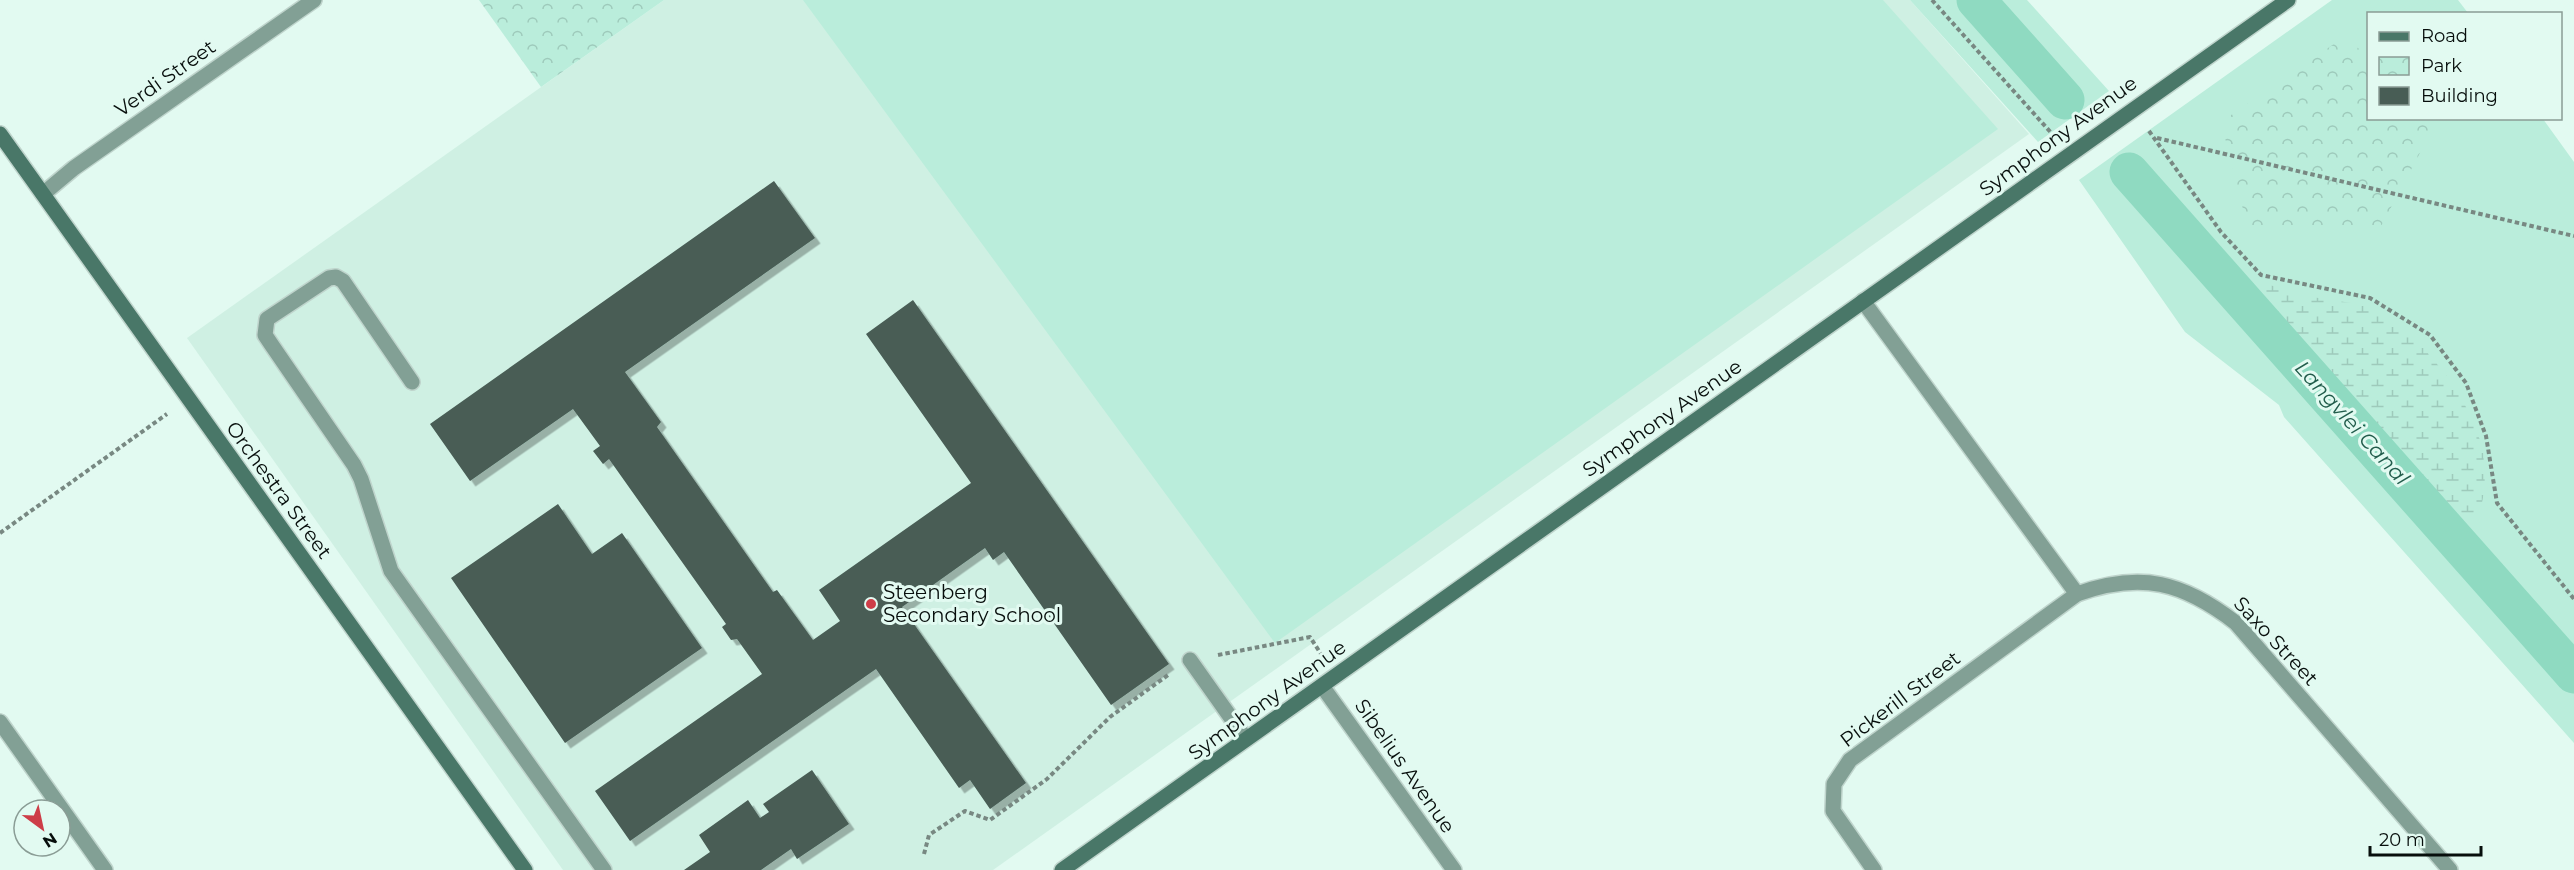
<svg xmlns="http://www.w3.org/2000/svg" width="2574" height="870" font-family="Montserrat,sans-serif">
<style>
.built{fill:#cff0e3}
.grass{fill:#baeddb}
.wetland{fill:url(#wetland-marsh)}
.park{fill:url(#park-crowns)}
.lines{fill:none;stroke-linecap:round;stroke-linejoin:round}
.canal{stroke:#8fdac1;stroke-width:39}
.building{fill:#485d55;filter:url(#shadow)}
.lane-casing{stroke:#bfd4cc;stroke-width:18}
.street-casing{stroke:#bfd4cc;stroke-width:18}
.secondary-casing{stroke:#bfd4cc;stroke-width:18}
.path{stroke:#788882;stroke-width:4;stroke-dasharray:4.5 3;stroke-linecap:butt}
.lane{stroke:#82a095;stroke-width:15}
.street{stroke:#82a095;stroke-width:15}
.secondary{stroke:#497768;stroke-width:15}
.poi-dot{fill:#cd3d48;stroke:#e2faf1;stroke-width:2}
.labels{text-anchor:middle;stroke-width:6;stroke-linejoin:round;paint-order:stroke}
.street-label{font-size:20px;fill:#070e0c;stroke:#e2faf1}
.poi-label{font-size:20px;fill:#070e0c;stroke:#e2faf1;text-anchor:start}
.water-label{font-size:21px;font-style:italic;fill:#225d4c;stroke:#e2faf1}
</style>
<defs>
<pattern id="wetland-marsh" width="20" height="14" patternUnits="userSpaceOnUse" patternTransform="scale(1.5)"><rect width="20" height="14" fill="#baeddb"/><path d="M1 5h8M5 5V1M11 12h8M15 12V8" fill="none" stroke="#9ecabb"/></pattern>
<pattern id="park-crowns" width="20" height="18" patternUnits="userSpaceOnUse" patternTransform="scale(1.5)"><rect width="20" height="18" fill="#baeddb"/><path d="M2 6a3 3 0 1 1 6 0M12 15a3 3 0 1 1 6 0" fill="none" stroke="#9ecabb"/></pattern>
<filter id="shadow"><feDropShadow dx="5.5" dy="5.5" stdDeviation="0" flood-color="#0004"/></filter>
</defs>
<rect width="100%" height="100%" fill="#e2faf1"/>
<!-- built -->
<polygon class="built" points="664,0 1910,0 2029,134 993,870 563,870 187,338"/>
<!-- grass -->
<g class="grass">
<polygon points="803,0 1883,0 1998,129 1275,643"/>
<polygon points="1910,0 2027,0 2109,91 2038,142"/>
<polygon points="2332,0 2458,0 2468,13 2368,14 2368,118 2543,119 2574,162 2574,743 2284,417 2279,405 2185,332 2079,180"/>
</g>
<!-- wetland -->
<polygon class="wetland" points="2266,284 2312,297 2364,305 2414,336 2459,391 2483,447 2485,487 2480,513 2452,537 2237,294"/>
<!-- park -->
<g class="park">
<polygon points="479,0 664,0 541,87"/>
<polygon points="2344,37 2368,56 2368,118 2438,119 2379,230 2249,233 2221,122"/>
</g>
<g class="lines">
<!-- canal -->
<g class="canal">
<polyline points="1976,0 2065,100"/>
<polyline points="2129,172 2574,674"/>
</g>
</g>
<!-- building -->
<g class="building">
<polygon points="774,181 815,238 625,372 661,422 657,427 773,592 777,590 813,640 840,621 819,590 971,483 866,334 913,300 1169,664 1111,705 1004,552 993,560 985,548 902,607 1026,783 990,809 970,780 959,788 876,669 630,841 595,791 762,674 737,639 731,640 722,627 726,624 609,459 603,464 593,451 600,446 573,409 470,481 430,424"/>
<polygon points="558,504 592,554 622,533 702,648 565,743 451,578"/>
<polygon points="812,770 849,824 797,859 791,849 761,870 684,870 710,852 699,835 748,800 760,818 769,812 763,804"/>
</g>
<g class="lines">
<!-- lane casing -->
<g class="lane-casing">
<g id="lane">
<polyline points="412,382 343,281 336,277 329,278 267,319 265,335 271,344 354,465 361,479 391,571 604,870"/>
<polyline points="1190,660 1246,739"/>
</g>
</g>
<!-- street casing -->
<g class="street-casing">
<g id="street">
<polyline points="43,194 74,168 314,0"/>
<polyline points="1863,301 2077,594"/>
<polyline points="1322,686 1454,870"/>
<polyline points="0,722 105,870"/>
<path d="M1874,870l-41,-59 1,-27 16,-24 227,-166c64,-23 106,-12 159,29l214,247"/>
</g>
</g>
<!-- secondary casing -->
<g class="secondary-casing">
<g id="secondary">
<polyline points="0,134 525,870"/>
<polyline points="1062,870 2288,0"/>
</g>
</g>
<!-- path -->
<g class="path">
<polyline points="1932,0 2054,136"/>
<polyline points="2149,131 2221,232 2261,275 2370,298 2430,335 2466,383 2486,436 2497,503 2574,599"/>
<polyline points="2157,138 2574,236"/>
<polyline points="0,533 167,414"/>
<polyline points="1218,655 1310,637 1321,654"/>
<polyline points="924,854 929,835 965,811 990,820 1047,779 1110,717 1168,675"/>
</g>
<!-- lane -->
<use href="#lane" class="lane"/>
<!-- street -->
<use href="#street" class="street"/>
<!-- secondary -->
<use href="#secondary" class="secondary"/>
</g>
<!-- markers -->
<circle class="poi-dot" cx="871" cy="604" r="6"/>
<g class="labels">
<!-- street labels -->
<g class="street-label">
<text transform="translate(165 78) rotate(-35)" y="7">Verdi Street</text>
<text transform="translate(2058 136) rotate(-36)" y="7">Symphony Avenue</text>
<text transform="translate(1662 418) rotate(-35)" y="7">Symphony Avenue</text>
<text transform="translate(279 490) rotate(54)" y="7">Orchestra Street</text>
<text transform="translate(2276 641) rotate(47)" y="7">Saxo Street</text>
<text transform="translate(1900 699) rotate(-37)" y="7">Pickerill Street</text>
<text transform="translate(1267 700) rotate(-36)" y="7">Symphony Avenue</text>
<text transform="translate(1405 766) rotate(55)" y="7">Sibelius Avenue</text>
</g>
<!-- poi labels -->
<g class="poi-label">
<text x="883" y="599">Steenberg<tspan x="883" dy="23">Secondary School</tspan></text>
</g>
<!-- water labels -->
<g class="water-label">
<text transform="translate(2352 423) rotate(48)" y="7">Langvlei Canal</text>
</g>
</g>
<!-- legend -->
<rect x="2367" y="12" width="195" height="108" fill="#e2faf1" stroke="#8a9c95" stroke-width="1.5"/>
<rect x="2379" y="32" width="30" height="9" fill="#497768" stroke="#8a9c95" stroke-width="1.5"/>
<text x="2421" y="42" font-size="18" fill="#070e0c">Road</text>
<rect x="2379" y="57" width="30" height="18" fill="url(#park-crowns)" stroke="#8a9c95" stroke-width="1.5"/>
<text x="2421" y="72" font-size="18" fill="#070e0c">Park</text>
<rect x="2379" y="87" width="30" height="18" fill="#485d55" stroke="#8a9c95" stroke-width="1.5"/>
<text x="2421" y="102" font-size="18" fill="#070e0c">Building</text>
<!-- north arrow -->
<g transform="translate(42 828) rotate(147)"><circle r="28" fill="#e2faf1" stroke="#8a9c95" stroke-width="1.5"/>
<path d="M0-4.5L10 22L0 15L-10 22Z" fill="#cd3d48"/>
<text y="-9" font-size="16" font-weight="bold" text-anchor="middle" fill="#070e0c">N</text>
</g>
<!-- scale -->
<path d="M2370 846v9h111v-9" fill="none" stroke="#070e0c" stroke-width="3"/>
<text x="2379" y="846" font-size="18" fill="#070e0c" stroke="#e2faf1" stroke-width="4.5" paint-order="stroke">20 m</text>
</svg>
